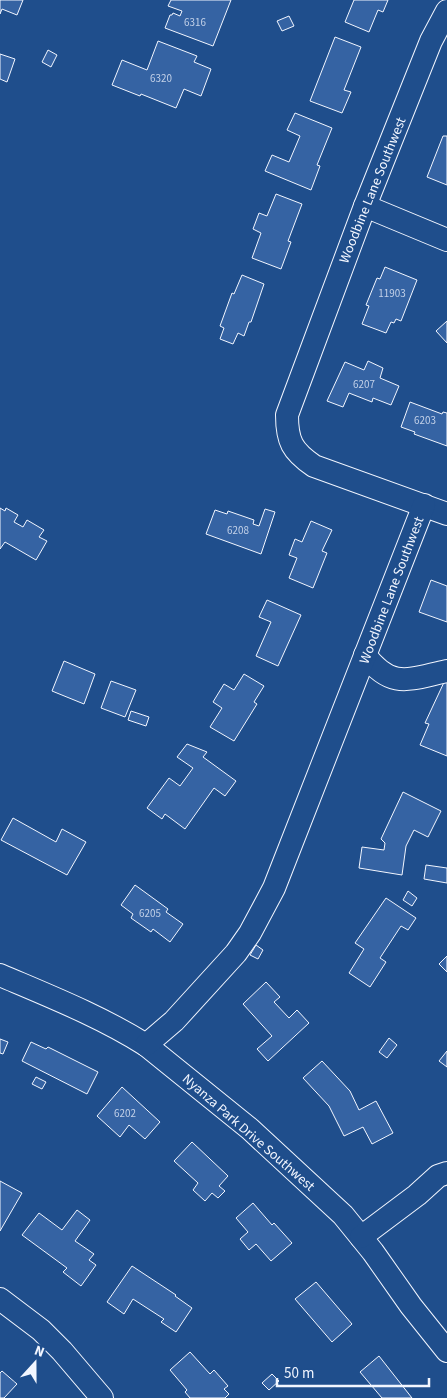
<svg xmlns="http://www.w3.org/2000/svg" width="447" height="1398" font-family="'Source Sans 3',sans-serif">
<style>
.building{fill:#3563a3;stroke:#f2f6ff}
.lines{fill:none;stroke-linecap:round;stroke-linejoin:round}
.minor-casing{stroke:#f2f6ff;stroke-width:24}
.minor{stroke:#1f4e8c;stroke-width:22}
.labels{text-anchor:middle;stroke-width:4;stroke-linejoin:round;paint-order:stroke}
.number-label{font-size:11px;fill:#c3d1e8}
.street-label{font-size:14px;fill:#f2f6ff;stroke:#1f4e8c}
</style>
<rect width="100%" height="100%" fill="#1f4e8c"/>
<!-- building -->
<g class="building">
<polygon points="0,0 23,0 17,15 2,9 0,14"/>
<polygon points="171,0 231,0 213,46 165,28 170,15 172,15 173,13 180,16 182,11 168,6"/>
<polygon points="354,0 388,0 383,12 378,10 369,32 345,22"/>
<polygon points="289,16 294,26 282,31 277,21"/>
<polygon points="335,37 361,47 344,90 351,92 342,113 310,101"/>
<polygon points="158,41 197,56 194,62 211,69 201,96 184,89 176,108 141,94 140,96 112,85 122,60 147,70"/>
<polygon points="48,50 57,55 51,67 42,62"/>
<polygon points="0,54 15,59 7,82 0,79"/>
<polygon points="295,113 332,128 317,165 320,166 311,190 265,171 272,155 289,162 300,136 287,130"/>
<polygon points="443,136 447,136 447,185 427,177"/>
<polygon points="276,194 302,204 288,241 291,242 281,269 252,258 261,233 253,229 259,213 267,216"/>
<polygon points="385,267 417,280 401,321 396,319 394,323 391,322 386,333 362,324 369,306 366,305 377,278 380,279"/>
<polygon points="242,275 264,284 251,322 249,322 244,336 238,333 233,344 220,339 224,328 220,326 232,293 234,294"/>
<polygon points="447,321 447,343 436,331"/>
<polygon points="368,361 383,368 380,378 399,386 391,405 373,398 372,402 349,393 343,407 327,401 345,362 364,370"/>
<polygon points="410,402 442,414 443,412 447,413 447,446 414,434 415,432 401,427"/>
<polygon points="0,508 5,511 6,508 18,515 14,522 23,527 27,520 44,530 39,537 47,541 36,560 5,542 0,549"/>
<polygon points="265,509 275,512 261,554 206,534 215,510 227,514 228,511 254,520 253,524 259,526"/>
<polygon points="311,521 332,530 322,551 327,553 313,588 289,578 297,558 289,555 295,539 302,542"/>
<polygon points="431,580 447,586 447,622 419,612"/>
<polygon points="267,600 301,615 278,666 256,656 271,622 259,617"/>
<polygon points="64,661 95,674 84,704 52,691"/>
<polygon points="244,674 264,686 254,702 257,704 234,741 210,727 222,708 213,702 224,684 234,690"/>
<polygon points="446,678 447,679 447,756 420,745 429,724 425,723"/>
<polygon points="111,681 136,690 125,717 101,708"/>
<polygon points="131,711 149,717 146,726 128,720"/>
<polygon points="187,744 207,752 203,757 236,781 225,796 214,788 185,829 165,814 162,819 147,808 169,778 180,786 193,768 177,757"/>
<polygon points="403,792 441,811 428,837 414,830 406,846 402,875 359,868 362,847 384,850 385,843 381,839"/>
<polygon points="13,818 56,842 62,829 86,842 67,875 1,840"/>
<polygon points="426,865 447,868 447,883 424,879"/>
<polygon points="135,885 168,909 166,912 183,924 170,942 153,929 151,932 131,918 133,914 121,905"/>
<polygon points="408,891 417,898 412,906 403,900"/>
<polygon points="386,898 416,918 408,930 401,926 380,958 386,962 370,987 349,973 364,949 355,943"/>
<polygon points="256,945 263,950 258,959 250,955"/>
<polygon points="447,956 447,972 439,964"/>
<polygon points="266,982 280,997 274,1002 289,1018 297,1010 309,1023 268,1061 257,1049 272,1036 243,1004"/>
<polygon points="389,1038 397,1045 387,1058 379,1052"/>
<polygon points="0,1039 8,1042 3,1054 0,1053"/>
<polygon points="31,1042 46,1049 48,1047 98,1072 87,1094 22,1061"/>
<polygon points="447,1051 447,1067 439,1061"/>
<polygon points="322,1061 350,1091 359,1110 376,1101 393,1133 372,1144 363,1127 344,1136 329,1106 303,1078"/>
<polygon points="36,1077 46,1082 42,1089 32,1084"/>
<polygon points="122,1087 160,1122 145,1139 129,1125 120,1137 97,1116"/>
<polygon points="192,1142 228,1176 219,1186 225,1191 218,1198 212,1193 205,1201 193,1190 198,1183 174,1161"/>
<polygon points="0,1181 22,1193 0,1231"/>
<polygon points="253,1203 272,1225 274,1223 292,1243 271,1261 256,1244 249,1250 240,1239 248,1232 236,1218"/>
<polygon points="77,1210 90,1220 75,1241 94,1254 89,1260 96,1265 81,1286 63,1272 67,1268 22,1235 39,1213 62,1230"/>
<polygon points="132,1266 176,1295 175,1296 192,1308 176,1332 161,1322 164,1319 133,1299 124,1314 107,1302"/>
<polygon points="316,1282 352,1324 332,1342 295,1299"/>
<polygon points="190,1352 210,1374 214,1370 228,1386 224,1389 229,1394 225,1398 190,1398 185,1392 187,1390 170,1370"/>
<polygon points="379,1356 412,1398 382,1398 360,1372"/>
<polygon points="2,1371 17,1384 4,1398 0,1398 0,1373"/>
<polygon points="272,1374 279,1381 269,1390 262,1383"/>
</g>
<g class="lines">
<!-- minor casing -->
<g class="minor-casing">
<g id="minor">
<path d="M447,11l-16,30 -66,165 -78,209c0,26 5,36 27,51l133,48"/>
<polyline points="365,206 447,240"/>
<path d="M365,655c27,35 44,24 82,16"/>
<path d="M0,975c49,21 100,41 146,70l104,84 93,86 30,37 38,54 36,45"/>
<polyline points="146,1045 174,1021 236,953 250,933 274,888 424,505"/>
<polyline points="361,1237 417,1195 438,1176 447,1173"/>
<polyline points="0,1299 41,1330 62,1351 102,1398"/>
</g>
</g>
<!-- minor -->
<use href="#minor" class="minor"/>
</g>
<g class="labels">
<!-- number labels -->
<g class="number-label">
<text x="195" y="26">6316</text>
<text x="161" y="82">6320</text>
<text x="392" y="297">11903</text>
<text x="364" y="388">6207</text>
<text x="425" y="424">6203</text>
<text x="238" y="534">6208</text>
<text x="150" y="917">6205</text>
<text x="125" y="1117">6202</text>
</g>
<!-- street labels -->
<g class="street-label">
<text transform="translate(372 190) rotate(-68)" y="5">Woodbine Lane Southwest</text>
<text transform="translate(391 590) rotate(-69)" y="5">Woodbine Lane Southwest</text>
<text transform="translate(249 1132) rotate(41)" y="5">Nyanza Park Drive Southwest</text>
</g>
</g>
<!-- north arrow -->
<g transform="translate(35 1363) rotate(21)" stroke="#1f4e8c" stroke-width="4" paint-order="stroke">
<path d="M0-4L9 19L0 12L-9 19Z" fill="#f2f6ff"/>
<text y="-8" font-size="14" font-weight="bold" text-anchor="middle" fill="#f2f6ff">N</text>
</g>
<!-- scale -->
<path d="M277 1378v8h152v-8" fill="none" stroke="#f2f6ff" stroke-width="2.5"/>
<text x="284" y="1378" font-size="15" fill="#f2f6ff" stroke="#1f4e8c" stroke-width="4" paint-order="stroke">50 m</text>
</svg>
